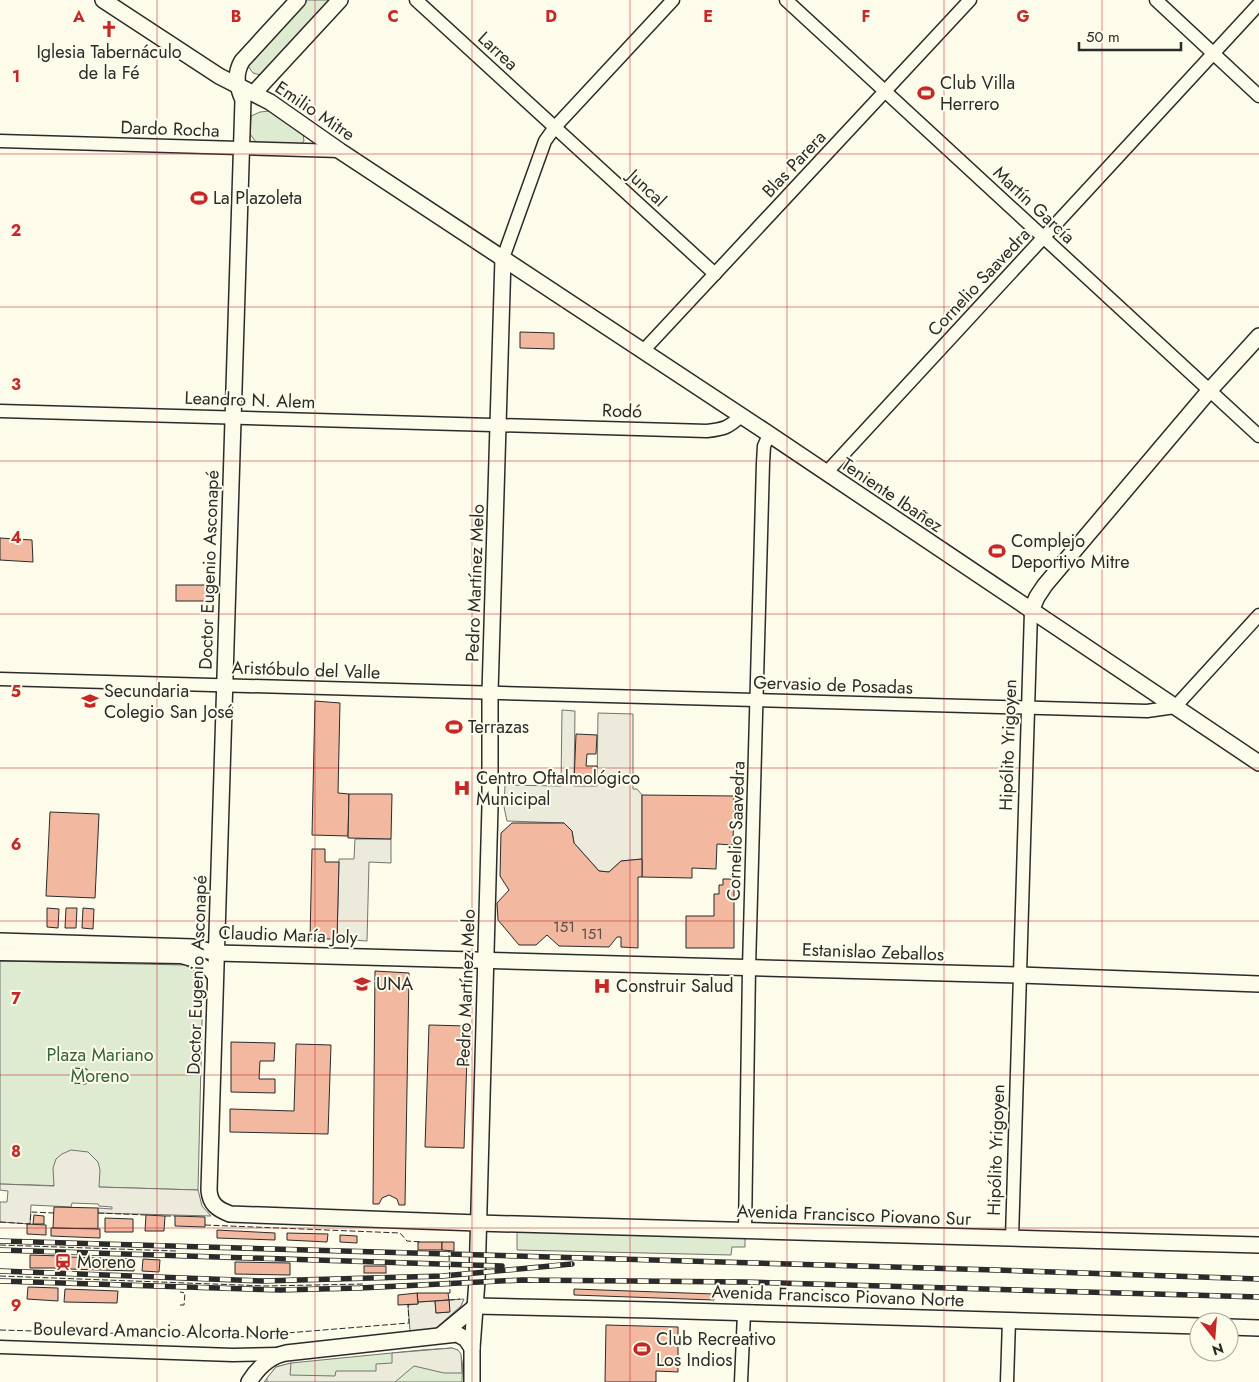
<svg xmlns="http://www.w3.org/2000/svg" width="1259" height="1382" font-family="Jost,sans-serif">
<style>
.green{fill:#deebd1;stroke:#74746e}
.parking{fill:#eceadb;stroke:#74746e}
.building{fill:#f2b8a0;stroke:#2b2b2b}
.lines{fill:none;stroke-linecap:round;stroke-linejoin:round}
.minor-casing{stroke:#2b2b2b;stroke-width:15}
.tertiary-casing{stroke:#2b2b2b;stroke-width:18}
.minor{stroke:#fdfbea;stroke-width:12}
.tertiary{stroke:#fdfbea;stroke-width:15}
.rail-casing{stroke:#2b2b2b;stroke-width:5.5}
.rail{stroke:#fdfbea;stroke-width:4;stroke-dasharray:11;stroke-linecap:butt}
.fence{stroke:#2b2b2b;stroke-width:1;stroke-dasharray:6 2.5;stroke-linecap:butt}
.grid{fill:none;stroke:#c62828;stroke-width:1;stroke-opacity:0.55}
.labels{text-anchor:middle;stroke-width:4;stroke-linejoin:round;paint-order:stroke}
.number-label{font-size:15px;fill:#5d4e48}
.street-label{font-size:18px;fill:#2b2b2b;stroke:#fdfbea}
.poi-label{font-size:18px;fill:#2b2b2b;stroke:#fdfbea;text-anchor:start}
.park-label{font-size:18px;fill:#34623c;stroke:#fdfbea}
.grid-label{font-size:16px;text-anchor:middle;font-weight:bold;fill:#c62828;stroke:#fdfbea;stroke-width:4;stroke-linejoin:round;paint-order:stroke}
</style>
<rect width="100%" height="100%" fill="#fdfbea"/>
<!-- green -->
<g class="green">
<polygon points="306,0 332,0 266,71 260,75 253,73 248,66 252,59"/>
<polygon points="269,111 303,134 304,141 301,144 256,142 250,134 251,116 260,112"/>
<polygon points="0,961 185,965 200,974 203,981 198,1190 0,1184"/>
<polygon points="517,1231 745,1238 745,1247 732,1247 731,1255 517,1250"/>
<path d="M452,1348c14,5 10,22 10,34h-198l12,-15 15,-4 131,-13z"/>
</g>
<!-- parking -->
<g class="parking">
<polygon points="562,710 575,711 574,786 597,786 598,713 633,714 633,789 637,789 642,795 642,859 621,861 609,872 599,871 574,843 572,831 564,823 507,821 504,807 505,785 561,786"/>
<polygon points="355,839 391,839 391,863 369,862 367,941 337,939 339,859 354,859"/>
<polygon points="71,1150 88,1152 98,1162 100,1170 99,1187 198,1190 202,1206 211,1216 98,1213 98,1208 112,1209 112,1207 99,1206 98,1204 72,1203 71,1207 31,1205 30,1224 0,1222 0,1202 7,1202 8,1191 0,1190 0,1184 54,1186 53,1168 56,1159 62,1154"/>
<polygon points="464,1299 461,1306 434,1330 410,1331 408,1305 418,1304 418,1302 435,1301 436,1313 449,1312 449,1300"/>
<polygon points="452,1348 458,1350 461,1354 462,1373 444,1373 414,1366 395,1382 267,1382 267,1378 276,1367 291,1363 290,1375 335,1376 336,1371 376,1371 376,1364 392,1363 392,1353"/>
</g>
<!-- building -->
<g class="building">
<polygon points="520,332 554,333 554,349 520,348"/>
<polygon points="0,538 32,540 33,562 0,560"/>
<rect x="176" y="585" width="34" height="16"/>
<polygon points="315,701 340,703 338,793 349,794 348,836 312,835"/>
<polygon points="576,734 597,735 596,754 587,754 586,766 597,766 596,783 574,782"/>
<polygon points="349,794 392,794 391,839 348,838"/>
<polygon points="642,795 734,796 733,845 717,844 716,869 692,868 692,878 642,877"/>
<polygon points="50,812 99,814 95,898 46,896"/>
<polygon points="512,823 564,823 572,831 574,843 599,871 609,872 621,861 642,859 642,877 638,877 638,948 621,947 621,937 617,937 609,947 559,946 547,935 536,945 519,945 498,920 497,903 509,890 500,876 501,833"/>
<polygon points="312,849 325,849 325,862 339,862 337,939 310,939"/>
<polygon points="723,879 734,879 734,948 686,948 686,916 714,916 714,894 719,894 719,885 723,885"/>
<polygon points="47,908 59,909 58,928 47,927"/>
<polygon points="66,908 77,908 76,928 65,928"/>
<polygon points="83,908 94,909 93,929 82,928"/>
<polygon points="375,971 409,973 405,1205 399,1205 397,1199 389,1195 382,1198 379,1204 373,1204"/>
<polygon points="429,1025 468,1026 464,1148 425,1147"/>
<polygon points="231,1042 275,1043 274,1061 260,1061 259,1079 275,1079 275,1093 231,1092"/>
<polygon points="296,1044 331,1045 328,1134 230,1132 230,1109 294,1111"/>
<polygon points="54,1207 98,1208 98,1229 53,1228"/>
<polygon points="34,1215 44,1216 44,1224 33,1224"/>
<polygon points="146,1215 165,1216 164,1231 145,1231"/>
<polygon points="175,1216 205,1217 205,1227 175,1226"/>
<polygon points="105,1218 133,1219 133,1232 105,1232"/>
<polygon points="27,1224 46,1225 46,1235 27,1234"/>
<polygon points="51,1228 100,1229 100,1238 51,1236"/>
<polygon points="217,1230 275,1233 275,1240 217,1238"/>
<polygon points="287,1233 328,1234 327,1242 287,1240"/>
<polygon points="340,1235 357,1236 357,1243 340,1242"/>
<rect x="418" y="1242" width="24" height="8"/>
<polygon points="442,1242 454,1242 454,1251 442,1250"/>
<polygon points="30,1255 61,1256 61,1268 30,1268"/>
<polygon points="68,1257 134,1259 134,1271 68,1269"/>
<polygon points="143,1259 160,1260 159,1272 142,1271"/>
<polygon points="235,1262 290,1263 290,1275 235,1274"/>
<rect x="364" y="1266" width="22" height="7"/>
<polygon points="28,1287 58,1288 58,1301 27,1299"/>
<polygon points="65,1289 118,1291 117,1303 64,1302"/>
<polygon points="574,1289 714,1294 714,1300 574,1295"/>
<polygon points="417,1293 448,1293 449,1300 418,1302"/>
<polygon points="417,1293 418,1304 398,1305 398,1295"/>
<polygon points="449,1300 450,1312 436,1313 435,1301"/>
<polygon points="606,1325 678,1327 678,1372 656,1371 656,1382 605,1382"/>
</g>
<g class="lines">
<!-- minor casing -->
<g class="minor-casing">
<g id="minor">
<polyline points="416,0 715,274"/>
<polyline points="786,0 1259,436"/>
<polyline points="1156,0 1259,96"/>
<polyline points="0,141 340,151"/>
<polyline points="503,258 545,141 555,127 673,0"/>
<polyline points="643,351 970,0"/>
<path d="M0,411l707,20c17,-2 21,-3 34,-15"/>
<polyline points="826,473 1259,4"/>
<polyline points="0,679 1147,711 1175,707 1259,615"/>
<path d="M0,954l181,3c16,4 26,7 34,22"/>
<polyline points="745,1231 749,968 763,463 764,446 769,435"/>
<polyline points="1012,1238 1031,611"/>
<polyline points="0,1347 233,1355 279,1354"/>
<polyline points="741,1382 744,1313"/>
<polyline points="1007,1382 1009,1320"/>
</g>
</g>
<!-- tertiary casing -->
<g class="tertiary-casing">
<g id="tertiary">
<polyline points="103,0 219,76 270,102 340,151 766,432 1259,763"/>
<path d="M298,0l-56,61c-8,14 -5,25 1,39l-34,1090c1,14 8,19 21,24l248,9 781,22"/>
<polyline points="254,93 340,0"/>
<polyline points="1031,611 1037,597 1045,585 1209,391 1259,336"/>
<polyline points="0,941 193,947 216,953 1020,975 1259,984"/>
<polyline points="476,1306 652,1310 1199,1326"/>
<polyline points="1229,1327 1259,1328"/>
<polyline points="441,1335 476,1306"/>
<path d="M249,1382c8,-13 21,-26 37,-29l171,-19 9,5 6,9"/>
<polyline points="472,1382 472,1348 477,1281 490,806 490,693 503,258"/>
</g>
</g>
<!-- minor -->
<use href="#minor" class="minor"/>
<!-- tertiary -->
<use href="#tertiary" class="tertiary"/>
<!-- rail casing -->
<g class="rail-casing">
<g id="rail">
<polyline points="0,1241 996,1270 1259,1279"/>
<polyline points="0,1250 502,1266"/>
<polyline points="0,1271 263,1281 443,1276 572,1264"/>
<polyline points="0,1281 280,1290 360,1288 522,1280 744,1282 1259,1297"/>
</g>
</g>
<!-- rail -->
<use href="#rail" class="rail"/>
<!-- fence -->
<g class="fence">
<polygon points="74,1068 87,1069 86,1084 74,1083"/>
<polyline points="98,1213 146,1215"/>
<polyline points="165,1216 175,1216"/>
<polyline points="0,1222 30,1224 31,1212 54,1213"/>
<polyline points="205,1225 400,1233 407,1241 422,1242"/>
<polyline points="0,1245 176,1251"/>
<polyline points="0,1276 266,1286 365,1284"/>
<polyline points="448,1293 450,1293 449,1251"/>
<polyline points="449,1300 460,1299"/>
<polyline points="180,1305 184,1305 185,1293 180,1292"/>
<polyline points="0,1330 238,1337 409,1323 408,1305 410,1304"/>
</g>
</g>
<!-- grid -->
<path class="grid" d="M157,0v1382M315,0v1382M472,0v1382M630,0v1382M787,0v1382M944,0v1382M1102,0v1382M0,154h1259M0,307h1259M0,461h1259M0,614h1259M0,768h1259M0,921h1259M0,1075h1259M0,1228h1259"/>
<!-- icons -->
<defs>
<g id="church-bare" transform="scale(1.35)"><path d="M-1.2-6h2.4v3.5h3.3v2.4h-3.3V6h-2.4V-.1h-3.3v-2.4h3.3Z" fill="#c62828" stroke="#fdfbea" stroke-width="2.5" paint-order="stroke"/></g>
<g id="stadium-bare" transform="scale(1.35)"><path d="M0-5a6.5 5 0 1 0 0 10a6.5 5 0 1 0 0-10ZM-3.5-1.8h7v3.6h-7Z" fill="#c62828" stroke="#fdfbea" stroke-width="2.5" paint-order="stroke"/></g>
<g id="university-bare" transform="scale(1.35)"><path d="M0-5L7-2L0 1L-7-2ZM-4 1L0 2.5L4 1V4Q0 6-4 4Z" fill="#c62828" stroke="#fdfbea" stroke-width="2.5" paint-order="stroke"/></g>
<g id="hospital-bare" transform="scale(1.35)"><path d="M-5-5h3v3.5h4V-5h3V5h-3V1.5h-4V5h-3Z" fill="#c62828" stroke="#fdfbea" stroke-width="2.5" paint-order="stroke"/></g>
<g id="station-bare" transform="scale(1.35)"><path d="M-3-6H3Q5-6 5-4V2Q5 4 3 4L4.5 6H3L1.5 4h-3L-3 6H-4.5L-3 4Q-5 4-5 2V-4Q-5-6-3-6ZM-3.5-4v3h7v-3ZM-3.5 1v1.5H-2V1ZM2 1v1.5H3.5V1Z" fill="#c62828" stroke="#fdfbea" stroke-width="2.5" paint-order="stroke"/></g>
</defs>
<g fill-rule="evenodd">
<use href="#church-bare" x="109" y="29"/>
<use href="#stadium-bare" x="926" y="93"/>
<use href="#stadium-bare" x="199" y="198"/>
<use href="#stadium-bare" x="997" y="551"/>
<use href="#university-bare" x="90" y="701"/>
<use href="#stadium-bare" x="454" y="727"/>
<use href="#hospital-bare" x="462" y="788"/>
<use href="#university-bare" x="362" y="984"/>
<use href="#hospital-bare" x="602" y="986"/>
<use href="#station-bare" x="63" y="1262"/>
<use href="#stadium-bare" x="642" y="1349"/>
</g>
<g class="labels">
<!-- number labels -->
<g class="number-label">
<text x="564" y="932">151</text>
<text x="592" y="939">151</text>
</g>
<!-- street labels -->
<g class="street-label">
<text transform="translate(498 51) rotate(43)" y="6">Larrea</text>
<text transform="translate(315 111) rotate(34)" y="6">Emilio Mitre</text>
<text transform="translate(170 129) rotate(2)" y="6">Dardo Rocha</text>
<text transform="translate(794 164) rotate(-47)" y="6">Blas Parera</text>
<text transform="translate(647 188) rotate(43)" y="6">Juncal</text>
<text transform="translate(1034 205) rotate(43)" y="6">Martín García</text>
<text transform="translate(979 282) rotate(-47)" y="6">Cornelio Saavedra</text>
<text transform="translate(250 400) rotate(2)" y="6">Leandro N. Alem</text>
<text transform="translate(622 411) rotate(2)" y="6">Rodó</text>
<text transform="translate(892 495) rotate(34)" y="6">Teniente Ibañez</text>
<text transform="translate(209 570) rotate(-88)" y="6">Doctor Eugenio Asconapé</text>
<text transform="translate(475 583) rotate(-88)" y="6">Pedro Martínez Melo</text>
<text transform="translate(306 670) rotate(2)" y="6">Aristóbulo del Valle</text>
<text transform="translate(833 685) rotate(2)" y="6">Gervasio de Posadas</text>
<text transform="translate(1008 745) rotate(-88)" y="6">Hipólito Yrigoyen</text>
<text transform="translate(736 831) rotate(-88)" y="6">Cornelio Saavedra</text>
<text transform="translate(288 935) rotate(2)" y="6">Claudio María Joly</text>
<text transform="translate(873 952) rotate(2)" y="6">Estanislao Zeballos</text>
<text transform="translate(197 975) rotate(-88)" y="6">Doctor Eugenio Asconapé</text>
<text transform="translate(466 988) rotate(-88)" y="6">Pedro Martínez Melo</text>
<text transform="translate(996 1150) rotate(-88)" y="6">Hipólito Yrigoyen</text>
<text transform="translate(854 1215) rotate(2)" y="6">Avenida Francisco Piovano Sur</text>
<text transform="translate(838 1296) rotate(2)" y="6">Avenida Francisco Piovano Norte</text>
<text transform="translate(161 1331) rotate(1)" y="6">Boulevard Amancio Alcorta Norte</text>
</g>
<!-- poi labels -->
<g class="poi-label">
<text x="109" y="58" text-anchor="middle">Iglesia Tabernáculo<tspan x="109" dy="21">de la Fé</tspan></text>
<text x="940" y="89">Club Villa<tspan x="940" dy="21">Herrero</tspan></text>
<text x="213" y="204">La Plazoleta</text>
<text x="1011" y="547">Complejo<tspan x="1011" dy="21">Deportivo Mitre</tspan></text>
<text x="104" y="697">Secundaria<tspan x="104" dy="21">Colegio San José</tspan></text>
<text x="468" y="733">Terrazas</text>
<text x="476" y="784">Centro Oftalmológico<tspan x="476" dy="21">Municipal</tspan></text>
<text x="376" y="990">UNA</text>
<text x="616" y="992">Construir Salud</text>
<text x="77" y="1268">Moreno</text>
<text x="656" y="1345">Club Recreativo<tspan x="656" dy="21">Los Indios</tspan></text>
</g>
<!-- park labels -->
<g class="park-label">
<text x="100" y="1061">Plaza Mariano<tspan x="100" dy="21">Moreno</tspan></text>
</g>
</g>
<g class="grid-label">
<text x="79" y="22">A</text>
<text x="236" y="22">B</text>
<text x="393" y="22">C</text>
<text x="551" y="22">D</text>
<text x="708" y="22">E</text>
<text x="866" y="22">F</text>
<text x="1023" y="22">G</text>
<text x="16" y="82">1</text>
<text x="16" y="236">2</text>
<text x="16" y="390">3</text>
<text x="16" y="543">4</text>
<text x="16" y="697">5</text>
<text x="16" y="850">6</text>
<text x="16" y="1004">7</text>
<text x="16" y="1157">8</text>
<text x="16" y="1311">9</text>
</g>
<!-- north arrow -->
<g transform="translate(1214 1337) rotate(163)"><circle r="24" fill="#fdfbea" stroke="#a9a89e"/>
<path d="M0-4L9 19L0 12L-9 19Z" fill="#c62828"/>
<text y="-8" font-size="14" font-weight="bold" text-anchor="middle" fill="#2b2b2b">N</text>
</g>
<!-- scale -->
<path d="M1079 42v8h102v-8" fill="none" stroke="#2b2b2b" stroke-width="2.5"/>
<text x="1086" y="42" font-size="15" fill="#2b2b2b" stroke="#fdfbea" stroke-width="4" paint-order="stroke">50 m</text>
</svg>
